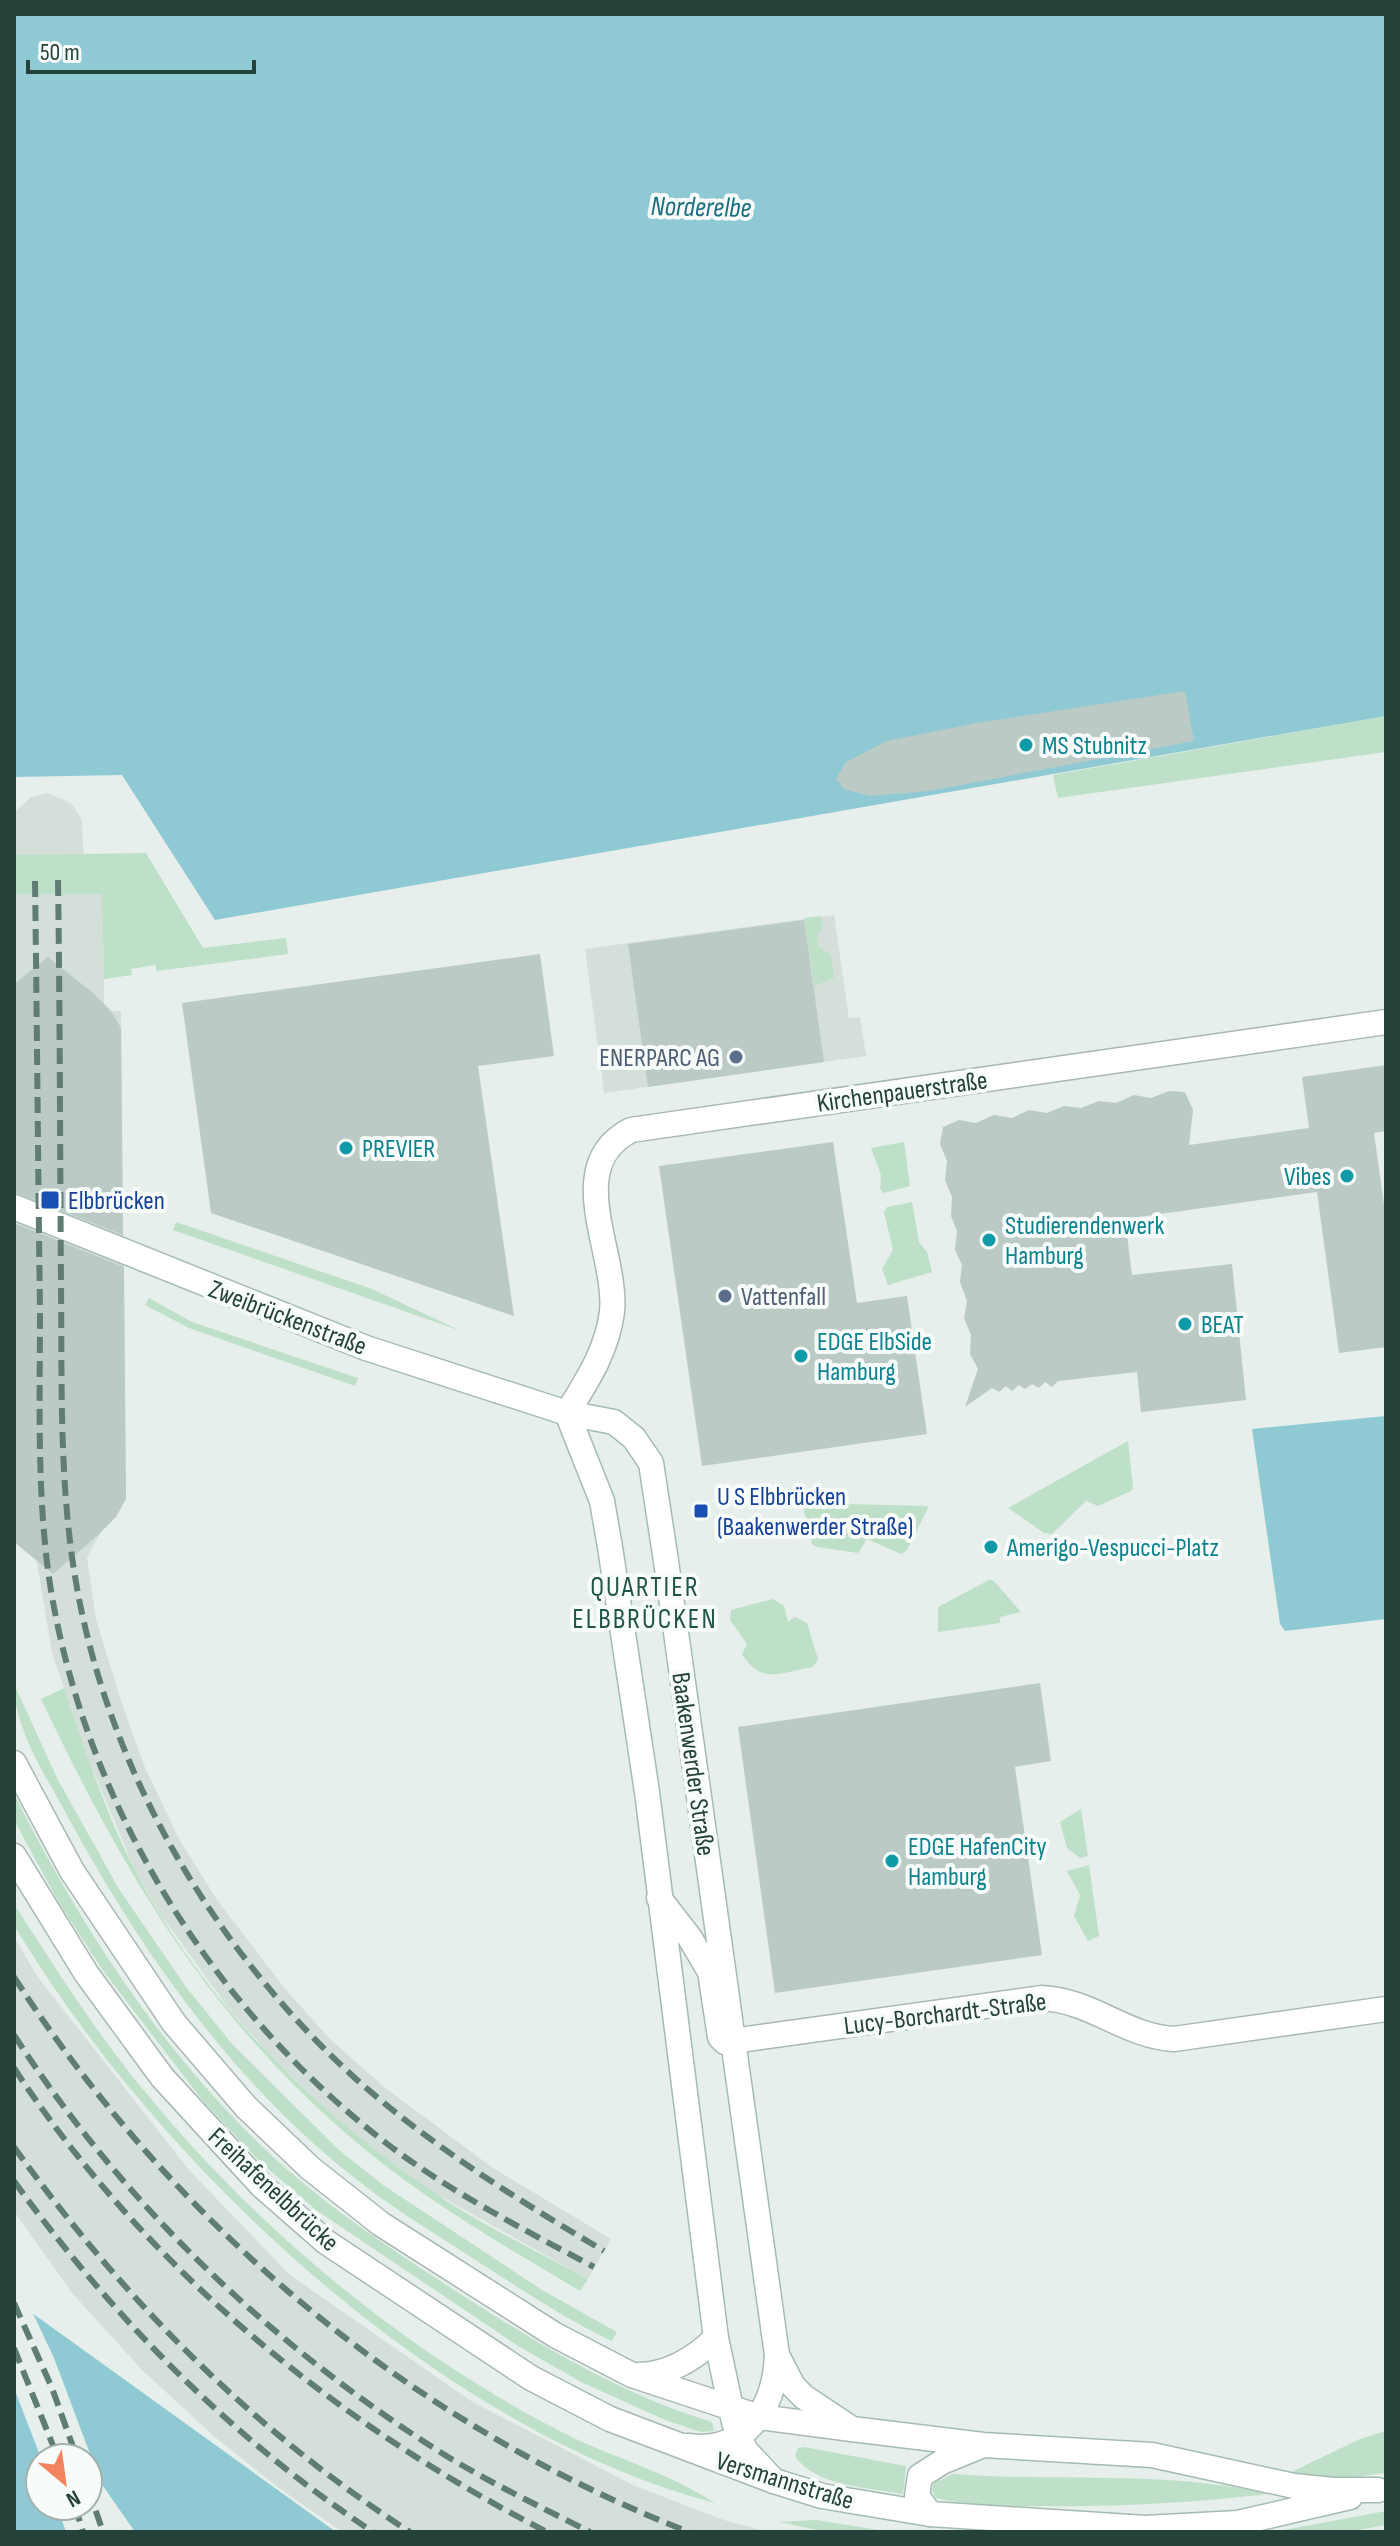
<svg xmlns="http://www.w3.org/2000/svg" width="1400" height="2546" font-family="'Sofia Sans Condensed',sans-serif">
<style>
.built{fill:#d4dfda}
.green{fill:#bfe0c8}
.water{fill:#8ec9d4;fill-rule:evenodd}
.pier{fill:#e6efeb}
.building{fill:#bbcac4}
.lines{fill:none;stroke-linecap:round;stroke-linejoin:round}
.street-casing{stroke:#a8b8b2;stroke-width:27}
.secondary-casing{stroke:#a4bbb3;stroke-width:27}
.street{stroke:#fff;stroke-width:24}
.secondary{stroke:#fff;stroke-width:24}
.rail{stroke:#5f7d75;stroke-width:6;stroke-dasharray:16 8;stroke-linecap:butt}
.culture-dot{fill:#0f9aa8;stroke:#f7fbf9;stroke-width:3}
.service-dot{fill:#5c6f8a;stroke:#f7fbf9;stroke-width:3}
.transit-dot{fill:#1a4fb4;stroke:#f7fbf9;stroke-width:3}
.labels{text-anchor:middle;stroke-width:8;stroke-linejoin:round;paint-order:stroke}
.culture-label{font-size:26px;fill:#0d838f;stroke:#f7fbf9;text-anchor:start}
.service-label{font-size:26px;fill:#4e5e75;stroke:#f7fbf9;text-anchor:end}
.street-label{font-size:26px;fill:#24423a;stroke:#f7fbf9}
.transit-label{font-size:26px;fill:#164399;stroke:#f7fbf9;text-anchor:start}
.water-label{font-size:28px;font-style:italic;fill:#1c6f80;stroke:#f7fbf9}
.neighbourhood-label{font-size:28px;letter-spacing:2px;fill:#1f5548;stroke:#f7fbf9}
</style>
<rect width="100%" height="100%" fill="#e6efeb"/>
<!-- built -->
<g class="built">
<polygon points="47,793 71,803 82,820 85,893 103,894 104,1005 112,1011 121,1011 126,1499 119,1500 87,1557 96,1619 121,1701 144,1765 178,1837 217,1900 286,1990 330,2039 384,2087 493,2168 611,2239 588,2279 431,2191 351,2133 275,2061 229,2009 161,1915 135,1870 88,1758 52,1653 34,1544 14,1532 14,813 31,797"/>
<polygon points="834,915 849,1018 860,1017 866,1056 604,1093 585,949"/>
<polygon points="14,1937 37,1976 189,2170 290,2275 471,2401 635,2486 724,2520 768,2532 342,2532 279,2488 216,2438 143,2371 72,2293 14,2211"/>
</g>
<!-- green -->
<g class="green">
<polygon points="1386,716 1386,752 1058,798 1053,775"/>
<polygon points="146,853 203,948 286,938 288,954 157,971 155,965 131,969 132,975 104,979 102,894 14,894 14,855"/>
<polygon points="821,916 823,929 817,934 818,947 831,954 834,978 814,986 804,918"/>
<polygon points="904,1142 910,1186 884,1193 880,1189 881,1175 871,1148"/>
<polygon points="912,1202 919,1242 927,1252 932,1272 888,1285 882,1269 893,1250 884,1212 887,1207"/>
<polygon points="176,1222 372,1289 461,1331 173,1230"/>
<polygon points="149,1298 192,1322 358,1378 355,1386 189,1328 145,1305"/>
<polygon points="1128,1441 1133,1487 1131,1491 1098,1506 1086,1501 1052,1534 1044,1533 1008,1508"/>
<polygon points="802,1503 929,1506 907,1550 901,1554 867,1539 858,1553 817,1547 812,1544"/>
<polygon points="989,1580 993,1580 1021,1612 1000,1617 1000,1623 938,1632 938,1607"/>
<path d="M773,1599l11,7 4,16 7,-5 12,6 11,36 -5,8c-33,5 -51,19 -71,-13l5,-10 -17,-24 1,-10z"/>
<path d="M14,1684l44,96 61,109 67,98 47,58 106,105 44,35 159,105 75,42 -5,9c-47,-22 -91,-52 -135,-80 -32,-21 -65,-41 -96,-63 -133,-95 -236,-238 -313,-381 -21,-39 -54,-88 -54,-133z"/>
<path d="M64,1688c21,61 41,124 71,182 66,128 175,238 294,319 50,35 106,61 159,90l-8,12c-79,-47 -161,-94 -231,-155 -145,-125 -227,-267 -308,-437z"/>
<path d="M14,1794c66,131 147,257 255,359 63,59 137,106 210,153 73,46 149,91 233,116l2,9 -13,1 -36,-12 -84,-38 -63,-36 -202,-136 -56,-48 -57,-61 -99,-129 -45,-69 -45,-83z"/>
<polygon points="1081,1809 1088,1856 1080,1858 1067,1848 1060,1822"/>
<polygon points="1089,1865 1099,1936 1088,1941 1074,1916 1080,1895 1067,1871"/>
<path d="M14,1904c41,63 80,126 128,184 94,116 213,221 340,299 36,22 74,44 112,60 42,18 83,31 121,56 -275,-72 -558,-338 -701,-578z"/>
<polygon points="1386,2431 1386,2473 1347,2478 1285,2475 1360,2439"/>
<path d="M804,2447l102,19 -3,28c-32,-6 -89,-8 -108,-38l3,-8z"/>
<path d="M953,2474c104,8 213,-4 315,20 -77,9 -151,13 -228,12 -34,0 -71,0 -104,-8l-4,-8 2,-7z"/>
<polygon points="1386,2511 1386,2525 1347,2532 1273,2532"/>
<polygon points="816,2520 892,2532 826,2532 780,2522"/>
</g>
<!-- water -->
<g class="water">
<polygon points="14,14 1386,14 1386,716 215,920 122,775 14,777"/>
<polygon points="1386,1416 1386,1619 1285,1631 1280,1624 1252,1429"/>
<path d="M14,2300l322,232h-322zM40,2458h48v48h-48z"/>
</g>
<!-- pier -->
<polygon class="pier" points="14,2296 30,2307 54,2358 101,2483 135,2532 66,2532 57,2506 88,2506 88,2458 41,2458 14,2388"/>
<!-- building -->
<g class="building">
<polygon points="1185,691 1194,741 929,791 870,796 844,789 836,779 846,762 887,741 977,723"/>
<polygon points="804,920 824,1062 648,1087 628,944"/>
<polygon points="540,954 554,1056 478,1066 514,1316 211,1213 182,1003"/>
<polygon points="48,957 93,993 111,1011 121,1028 123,1235 14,1192 14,984"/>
<polygon points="1386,1065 1386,1131 1374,1133 1386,1219 1386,1347 1339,1353 1317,1192 1125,1219 1132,1275 1232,1264 1246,1400 1141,1412 1137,1372 1058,1381 1052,1387 1045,1382 1039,1388 1032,1384 1025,1389 1019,1385 1012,1391 1006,1386 999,1392 992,1388 965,1407 978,1369 970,1354 971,1335 964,1318 967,1301 960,1282 962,1265 955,1250 957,1231 951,1216 952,1197 945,1180 947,1161 940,1144 943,1127 959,1120 976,1123 994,1115 1012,1118 1029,1110 1047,1113 1064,1106 1081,1108 1099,1101 1116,1103 1134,1095 1151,1098 1169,1091 1185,1092 1193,1110 1189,1145 1309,1128 1302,1077"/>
<polygon points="833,1142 857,1303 907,1296 927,1434 702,1466 659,1166"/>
<polygon points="14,1223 124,1267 126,1499 116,1517 97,1536 53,1574 14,1542"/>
<polygon points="1040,1683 1051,1761 1015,1767 1042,1955 775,1993 738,1727"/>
</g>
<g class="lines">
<!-- street casing -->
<g class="street-casing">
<g id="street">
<path d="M567,1413c20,-32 40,-62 45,-101 6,-59 -51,-146 19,-182l755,-108"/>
<polyline points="14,1763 72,1871 174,2023 246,2107 310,2168 381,2224 555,2335 632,2375 759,2417 852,2429"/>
<polyline points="14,1856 86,1973 162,2077 262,2186 326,2242 531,2378 610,2419 774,2481"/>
<path d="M659,1898l31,40 20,34 10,65 5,5 317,-44c52,3 82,38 132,41l212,-30"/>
<path d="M638,2375c31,0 57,-17 78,-37"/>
<path d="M687,2446c59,8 88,-39 90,-91"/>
</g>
</g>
<!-- secondary casing -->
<g class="secondary-casing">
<g id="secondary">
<polyline points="14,1207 366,1348 567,1413 614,1422 634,1438 651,1463 666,1561 777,2355 793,2386 804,2397 852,2429 983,2445 1152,2455 1294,2486 1333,2490 1378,2490"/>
<polyline points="567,1413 602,1501 610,1547 647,1792 716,2338 734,2422 745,2450 774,2481 822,2496 930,2514 1145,2528 1238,2523 1350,2497"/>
<polyline points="930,2514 917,2496 920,2476 942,2462 981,2446"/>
</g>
</g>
<!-- street -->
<use href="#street" class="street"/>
<!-- secondary -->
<use href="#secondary" class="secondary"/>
<!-- rail -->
<g class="rail">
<path d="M58,880c2,135 2,271 3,406 1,101 -2,203 16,302 34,188 139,364 279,491 75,67 162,121 248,172"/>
<path d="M35,881c2,143 3,287 5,430 0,94 -4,198 13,291 39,213 162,409 333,541 64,49 137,86 208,124"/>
<path d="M14,1977c161,250 397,447 675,555"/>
<path d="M14,2035c109,169 256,309 426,417 48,30 99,54 150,80"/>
<path d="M14,2068c131,200 322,356 533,464"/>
<path d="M14,2147c109,152 238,283 396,385"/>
<path d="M14,2181c98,136 218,258 359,351"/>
<polyline points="14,2303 52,2388 77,2458"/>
<polyline points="14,2348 58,2458"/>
<polyline points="88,2488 103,2532"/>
<polyline points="75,2506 83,2532"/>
</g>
</g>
<!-- markers -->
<g class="culture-dot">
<circle cx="1026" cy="745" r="8"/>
<circle cx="346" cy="1148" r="8"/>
<circle cx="1347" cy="1176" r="8"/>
<circle cx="989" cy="1240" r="8"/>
<circle cx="1185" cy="1324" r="8"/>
<circle cx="801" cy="1356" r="8"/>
<circle cx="991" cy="1547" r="8"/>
<circle cx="892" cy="1861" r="8"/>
</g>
<g class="service-dot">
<circle cx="736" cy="1057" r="8"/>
<circle cx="725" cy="1296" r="8"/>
</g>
<g class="transit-dot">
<rect x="40" y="1190" width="20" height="20" rx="4"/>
<rect x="693" y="1503" width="16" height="16" rx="4"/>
</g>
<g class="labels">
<!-- culture labels -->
<g class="culture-label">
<text x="1042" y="754">MS Stubnitz</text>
<text x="362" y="1157">PREVIER</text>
<text x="1331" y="1185" text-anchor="end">Vibes</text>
<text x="1005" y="1234">Studierendenwerk<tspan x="1005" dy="30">Hamburg</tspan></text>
<text x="1201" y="1333">BEAT</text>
<text x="817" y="1350">EDGE ElbSide<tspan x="817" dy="30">Hamburg</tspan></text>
<text x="1007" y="1556">Amerigo-Vespucci-Platz</text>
<text x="908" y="1855">EDGE HafenCity<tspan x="908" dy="30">Hamburg</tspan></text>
</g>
<!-- service labels -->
<g class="service-label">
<text x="720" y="1066">ENERPARC AG</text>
<text x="741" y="1305" text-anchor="start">Vattenfall</text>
</g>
<!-- street labels -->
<g class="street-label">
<text transform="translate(902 1091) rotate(-8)" y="9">Kirchenpauerstraße</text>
<text transform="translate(288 1317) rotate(21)" y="9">Zweibrückenstraße</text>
<text transform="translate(694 1764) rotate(82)" y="9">Baakenwerder Straße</text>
<text transform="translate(945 2013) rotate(-7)" y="9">Lucy-Borchardt-Straße</text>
<text transform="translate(274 2189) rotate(43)" y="9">Freihafenelbbrücke</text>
<text transform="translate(785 2480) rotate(17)" y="9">Versmannstraße</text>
</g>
<!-- transit labels -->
<g class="transit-label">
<text x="68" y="1209">Elbbrücken</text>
<text x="717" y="1505">U S Elbbrücken<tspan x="717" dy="30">(Baakenwerder Straße)</tspan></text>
</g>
<!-- water labels -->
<g class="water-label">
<text transform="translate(701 206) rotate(1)" y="10">Norderelbe</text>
</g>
<!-- neighbourhood labels -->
<g class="neighbourhood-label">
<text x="645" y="1596">QUARTIER<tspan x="645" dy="32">ELBBRÜCKEN</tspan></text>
</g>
</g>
<!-- border -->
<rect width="1400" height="2546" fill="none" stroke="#24423a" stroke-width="32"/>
<!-- north arrow -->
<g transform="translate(64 2482) rotate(151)"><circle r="38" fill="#f7fbf9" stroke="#a3b1ad" stroke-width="2"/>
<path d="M0-6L14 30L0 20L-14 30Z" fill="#f4845f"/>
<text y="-12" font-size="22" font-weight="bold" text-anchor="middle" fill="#24423a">N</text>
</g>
<!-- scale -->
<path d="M28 60v12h226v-12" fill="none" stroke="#24423a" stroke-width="4"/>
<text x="40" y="60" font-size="24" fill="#24423a" stroke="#f7fbf9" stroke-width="6" paint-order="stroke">50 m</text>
</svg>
